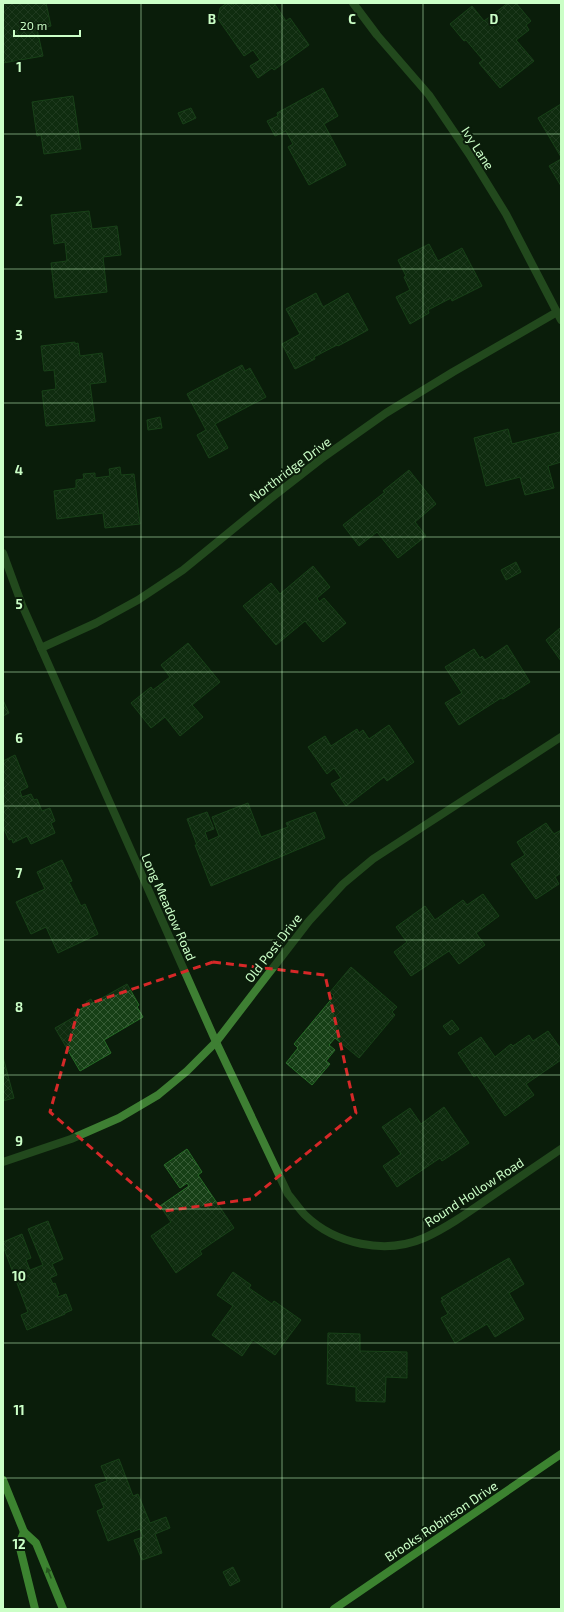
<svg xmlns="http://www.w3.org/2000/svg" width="564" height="1612" font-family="'Exo 2',sans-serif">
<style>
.building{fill:url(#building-cross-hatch);stroke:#276c27}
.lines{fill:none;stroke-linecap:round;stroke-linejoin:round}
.street{stroke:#3e7f33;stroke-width:8}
.secondary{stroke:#78ff5e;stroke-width:8}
.oneway{fill:#479939}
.marked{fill:none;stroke:#d62828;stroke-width:3;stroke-dasharray:8 5;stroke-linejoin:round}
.grid{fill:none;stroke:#cbffc7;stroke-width:1;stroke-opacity:0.55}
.labels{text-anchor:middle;stroke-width:4;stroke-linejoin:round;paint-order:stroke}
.street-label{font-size:13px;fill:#cbffc7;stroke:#0b1d0b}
.grid-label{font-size:13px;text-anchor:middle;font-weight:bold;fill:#cbffc7;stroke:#0b1d0b;stroke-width:4;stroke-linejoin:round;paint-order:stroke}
</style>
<defs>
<pattern id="building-cross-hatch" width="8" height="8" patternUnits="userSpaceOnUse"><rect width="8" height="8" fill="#163f16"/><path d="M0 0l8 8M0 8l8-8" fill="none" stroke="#375c36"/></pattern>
</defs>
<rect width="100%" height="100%" fill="#0b1d0b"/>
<!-- building -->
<g class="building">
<polygon points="3,3 46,3 51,26 37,29 43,56 3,63"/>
<polygon points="227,3 233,5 235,3 274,3 286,21 290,18 309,45 274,70 272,68 258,78 250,66 260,60 253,50 244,56 218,19 220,8"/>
<polygon points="508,3 516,3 531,21 526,25 529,30 516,40 534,61 500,88 479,63 483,60 466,40 464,41 450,24 472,6 484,21"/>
<polygon points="323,88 338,116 324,124 346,165 309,185 288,147 293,144 286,131 275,136 267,121 278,116 277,113"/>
<polygon points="73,96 81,149 44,154 41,135 37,136 32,102"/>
<polygon points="561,104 561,157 538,118"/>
<polygon points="191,108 196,118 183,124 178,113"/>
<polygon points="561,159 561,186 549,166"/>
<polygon points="89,211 92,229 117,226 121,255 103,257 107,292 55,298 51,263 67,261 65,242 54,244 51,215"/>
<polygon points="429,244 438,261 462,248 482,286 452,301 451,298 428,310 429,313 410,324 396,297 410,290 404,277 406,276 398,260"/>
<polygon points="316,293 323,307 348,293 368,330 338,346 337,345 314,357 315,359 295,369 282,344 300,334 286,309"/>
<polygon points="75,342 75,344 78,343 80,356 102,353 106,382 90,384 95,421 46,426 42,391 56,389 54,370 44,371 41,346"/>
<polygon points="242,365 245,371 250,368 266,397 215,424 228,448 209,458 197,435 206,430 187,394"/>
<polygon points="160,417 162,428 148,430 147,420"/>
<polygon points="508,429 512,444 560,432 561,462 548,466 554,488 525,495 520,477 486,486 474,438"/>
<polygon points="120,467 121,475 134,474 140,524 105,528 103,513 57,519 54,491 76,488 76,480 84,479 83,474 95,473 95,478 110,476 109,469"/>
<polygon points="409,470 436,504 415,522 426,536 398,558 377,532 359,546 343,525 385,492 383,491"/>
<polygon points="516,562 521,572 506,580 501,570"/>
<polygon points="313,566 330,587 317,598 319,602 324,598 346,623 323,642 305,621 276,645 243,606 271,583 280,594"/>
<polygon points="560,628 561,629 561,661 546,640"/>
<polygon points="188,643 220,682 192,705 203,717 180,736 165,717 151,728 131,703 151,687 153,690 170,677 161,665"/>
<polygon points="507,645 530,682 503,699 501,698 459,725 445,703 462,693 445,667 474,649 480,658 482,656 485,660"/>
<polygon points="3,700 9,713 3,716"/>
<polygon points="389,725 414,762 387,781 384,777 346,806 331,784 341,778 334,768 327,774 308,747 325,736 331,746 357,729 359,733 363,730 369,739"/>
<polygon points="15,755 28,787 20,791 22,797 31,794 34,800 37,799 42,811 50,808 55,821 51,823 55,833 31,844 27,836 13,843 12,839 9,840 3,827 3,761"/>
<polygon points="248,803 261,837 288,827 286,823 315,812 325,838 211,886 195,845 197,845 187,819 207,812 214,829 205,832 208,841 219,836 212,817"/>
<polygon points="546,823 554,834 561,830 561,873 555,877 559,884 536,899 511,864 525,855 517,842"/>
<polygon points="62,860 72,881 69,882 81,906 85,904 98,934 58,953 46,927 31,934 16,902 45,889 37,872"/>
<polygon points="483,894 499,916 476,933 485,945 459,964 449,951 411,976 394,952 407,942 396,927 425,906 435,920 463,900 467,905"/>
<polygon points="351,967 397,1007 392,1012 395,1015 359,1058 335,1038 329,1045 335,1050 326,1061 330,1064 312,1085 286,1063 298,1048 294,1044 334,996 330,992"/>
<polygon points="127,984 139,1005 137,1007 143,1017 104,1040 111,1053 80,1071 55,1028 76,1016 74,1013 88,1005 86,1002 91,999 93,1003"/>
<polygon points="452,1020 459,1029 450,1035 443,1026"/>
<polygon points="548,1031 561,1049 561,1060 526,1084 534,1095 505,1116 477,1075 474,1077 458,1053 481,1037 495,1057 511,1044 513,1046 529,1035 533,1041"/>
<polygon points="3,1057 14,1098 3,1101"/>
<polygon points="444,1107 469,1143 442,1161 440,1158 397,1187 383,1166 401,1154 382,1127 410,1108 421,1124"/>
<polygon points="187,1149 202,1172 198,1175 234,1228 200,1251 202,1254 176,1273 151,1236 171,1222 160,1206 189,1186 187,1183 180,1188 164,1165"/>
<polygon points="48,1221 63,1259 52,1264 57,1275 50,1278 53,1284 55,1283 59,1294 57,1294 58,1297 66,1294 72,1310 65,1313 65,1314 27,1330 21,1315 28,1312 3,1246 3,1242 22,1234 31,1258 26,1260 30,1270 43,1265 28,1229"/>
<polygon points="509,1258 524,1284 509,1293 524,1319 495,1337 487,1324 455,1343 441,1318 448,1314 441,1301 443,1300 441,1298"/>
<polygon points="233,1272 251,1285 249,1288 272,1304 274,1301 301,1320 275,1355 253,1340 242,1356 212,1335 233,1306 217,1295"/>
<polygon points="328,1333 360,1334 360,1351 407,1352 407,1378 386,1377 385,1402 356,1401 356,1387 327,1384"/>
<polygon points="119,1459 133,1496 138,1494 150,1523 166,1517 170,1528 155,1534 162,1553 142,1560 134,1540 143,1537 140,1529 108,1541 97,1511 104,1508 95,1485 107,1481 101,1466"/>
<polygon points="233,1567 240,1581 230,1586 223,1572"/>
</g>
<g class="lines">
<!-- street -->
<g class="street">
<polyline points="353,3 377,35 429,95 469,154 506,214 561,320"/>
<path d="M3,553l19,52 194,437 72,152c6,7 11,15 17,21 30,29 80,40 119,23 22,-10 42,-24 62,-38 25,-17 50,-34 75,-51"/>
<polyline points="41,648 96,623 138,600 183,570 270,499 321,459 386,413 453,372 557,312"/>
<polyline points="3,1162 71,1139 119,1118 158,1095 187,1071 216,1042 309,921 343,884 373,859 561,737"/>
</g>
<!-- secondary -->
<g class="secondary">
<polyline points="3,1480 24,1532 36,1543 63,1609"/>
<polyline points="24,1532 19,1544 35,1609"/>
<polyline points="334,1609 561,1454"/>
</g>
</g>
<!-- one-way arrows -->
<defs><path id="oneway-solid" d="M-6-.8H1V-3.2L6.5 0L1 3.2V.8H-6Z"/></defs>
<use class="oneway" href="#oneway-solid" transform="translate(49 1573) rotate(-112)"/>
<!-- marked area -->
<path d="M0 0H564V1612H0ZM213,962l112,13 31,138 -105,86 -87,12 -114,-99 29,-105z" fill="#0b1d0b" fill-opacity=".55" fill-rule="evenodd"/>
<path class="marked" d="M213,962l112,13 31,138 -105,86 -87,12 -114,-99 29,-105z"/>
<!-- grid -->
<path class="grid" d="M141,3v1606M282,3v1606M423,3v1606M3,134h558M3,269h558M3,403h558M3,537h558M3,672h558M3,806h558M3,940h558M3,1075h558M3,1209h558M3,1343h558M3,1478h558"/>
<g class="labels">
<!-- street labels -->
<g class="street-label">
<text transform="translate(478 148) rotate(57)" y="5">Ivy Lane</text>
<text transform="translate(290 469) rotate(-37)" y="5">Northridge Drive</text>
<text transform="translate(169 907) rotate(66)" y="5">Long Meadow Road</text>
<text transform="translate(273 948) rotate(-52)" y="5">Old Post Drive</text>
<text transform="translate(474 1192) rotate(-33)" y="5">Round Hollow Road</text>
<text transform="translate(441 1521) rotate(-34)" y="5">Brooks Robinson Drive</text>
</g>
</g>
<g class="grid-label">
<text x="212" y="24">B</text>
<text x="352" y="24">C</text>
<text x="494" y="24">D</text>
<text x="19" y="72">1</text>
<text x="19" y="206">2</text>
<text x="19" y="340">3</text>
<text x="19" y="475">4</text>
<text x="19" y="609">5</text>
<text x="19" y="743">6</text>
<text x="19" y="878">7</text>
<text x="19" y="1012">8</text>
<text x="19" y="1146">9</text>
<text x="19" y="1281">10</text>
<text x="19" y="1415">11</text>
<text x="19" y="1549">12</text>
</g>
<!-- border -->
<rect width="564" height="1612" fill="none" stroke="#cbffc7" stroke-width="8"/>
<!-- scale -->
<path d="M14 30v6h66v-6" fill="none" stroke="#cbffc7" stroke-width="2"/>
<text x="20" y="30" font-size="12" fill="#cbffc7" stroke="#0b1d0b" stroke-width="3" paint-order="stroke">20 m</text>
</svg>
